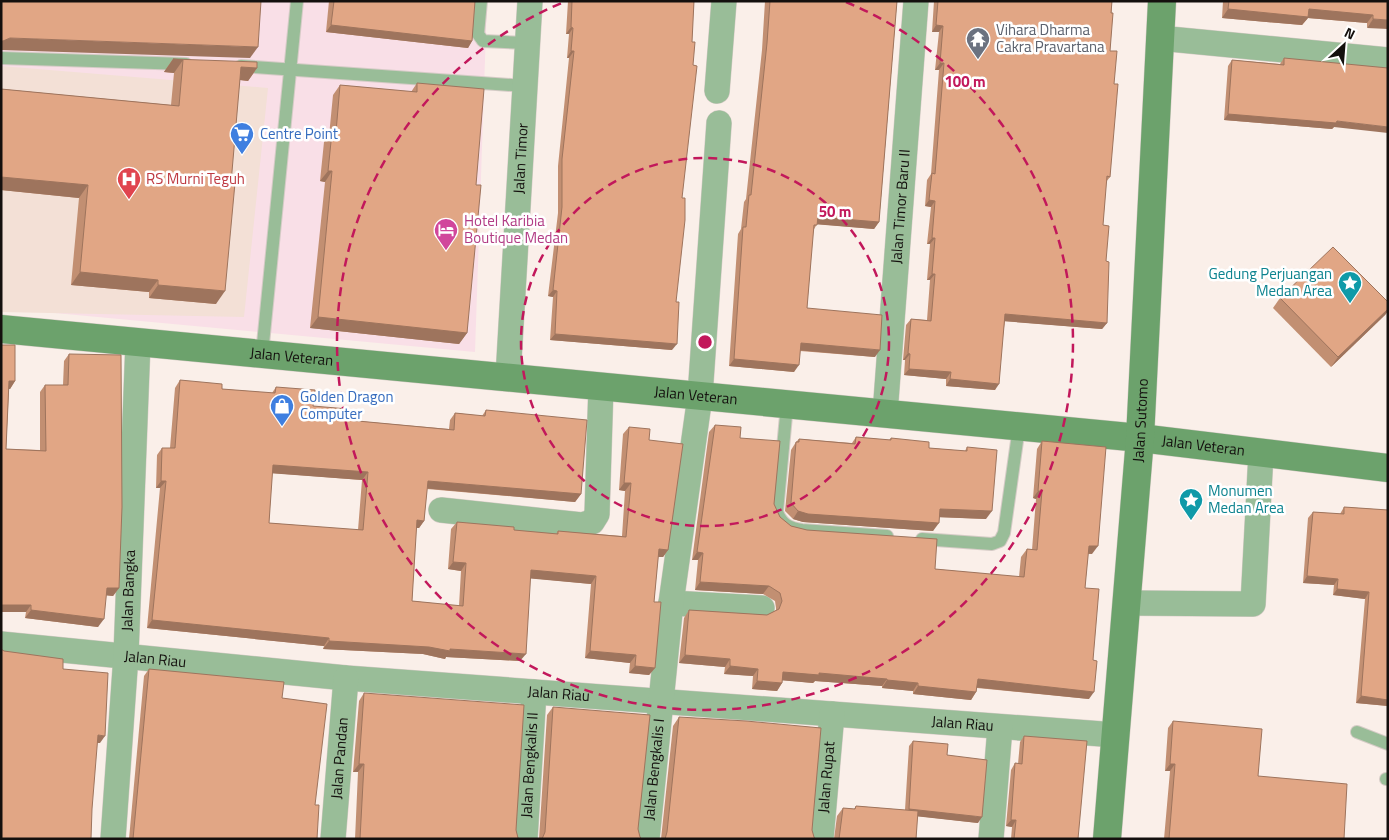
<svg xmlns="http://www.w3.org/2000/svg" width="1389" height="840" font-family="'Titillium Web',sans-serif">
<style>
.commercial{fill:#f9dfe7}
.built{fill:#f3e0d6}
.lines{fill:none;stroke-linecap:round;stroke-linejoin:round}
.lane-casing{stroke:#d5cbc6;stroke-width:14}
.street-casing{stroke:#d5cbc6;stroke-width:26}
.secondary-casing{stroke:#d5cbc6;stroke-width:29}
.lane{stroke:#99bd98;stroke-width:12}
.street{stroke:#99bd98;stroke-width:25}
.secondary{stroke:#6ca26c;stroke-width:28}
.wall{fill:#c28f72;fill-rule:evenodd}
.shaded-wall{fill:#9e745d}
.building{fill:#e1a685;stroke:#9e745d;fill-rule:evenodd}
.ring{fill:none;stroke:#c2185b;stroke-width:2.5;stroke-dasharray:9 6}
.labels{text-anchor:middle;stroke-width:5;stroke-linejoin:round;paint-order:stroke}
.worship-label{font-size:15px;fill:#5b616d;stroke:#fff;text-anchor:start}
.shop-label{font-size:15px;fill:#366cbe;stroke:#fff;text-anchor:start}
.street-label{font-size:15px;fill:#14100e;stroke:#fff}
.health-label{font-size:15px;fill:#be3a42;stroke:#fff;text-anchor:start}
.hotel-label{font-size:15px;fill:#b23c85;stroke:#fff;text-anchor:start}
.culture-label{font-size:15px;fill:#0d838f;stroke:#fff;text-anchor:end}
.centre{fill:#c2185b;stroke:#fff;stroke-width:2.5}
.ring-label{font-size:15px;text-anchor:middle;font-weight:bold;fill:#c2185b;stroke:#fff;stroke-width:5;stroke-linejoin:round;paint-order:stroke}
</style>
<rect width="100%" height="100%" fill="#faefe9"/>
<!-- commercial -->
<polygon class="commercial" points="1,1 487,1 475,352 1,308"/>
<!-- built -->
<polygon class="built" points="1,66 268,88 244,317 1,312"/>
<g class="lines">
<!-- lane casing -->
<g class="lane-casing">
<g id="lane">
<polyline points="481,1 478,34 483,41 527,43"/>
<polyline points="1,58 186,64"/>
<polyline points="241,66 525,86"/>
<polyline points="262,354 297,1"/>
<path d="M787,405l-10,107c5,12 11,16 25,18l85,6"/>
<polyline points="922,539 992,544 1000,541 1004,533 1019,427"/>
<polyline points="1357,732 1388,744"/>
<polyline points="1386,779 1388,779"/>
</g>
</g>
<!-- street casing -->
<g class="street-casing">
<g id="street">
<polyline points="1159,38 1388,60"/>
<polyline points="717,91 724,1"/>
<path id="s1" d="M508,377l22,-376"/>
<path id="s2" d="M885,414l31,-413"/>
<polyline points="441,510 582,525 592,522 597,514 601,386"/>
<polyline points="671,603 762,608"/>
<polyline points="1127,603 1253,604 1261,453"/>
<path id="s3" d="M1,644l345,34 770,57"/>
<path id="s4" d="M113,839l13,-184 12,-313"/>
<path id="s5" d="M333,839l13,-161"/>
<path id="s6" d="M525,839l9,-147"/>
<path id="s7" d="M647,839l24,-236 29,-207 19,-273"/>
<path id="s8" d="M821,839l11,-125"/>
<polyline points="991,839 1000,727"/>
</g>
</g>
<!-- secondary casing -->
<g class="secondary-casing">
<g id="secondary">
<path id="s9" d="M1,329l1139,109 248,30"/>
<path id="s10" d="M1107,839l33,-401 22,-437"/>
</g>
</g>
<!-- lane -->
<use href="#lane" class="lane"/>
<!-- street -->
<use href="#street" class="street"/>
<!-- secondary -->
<use href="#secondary" class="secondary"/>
</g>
<!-- wall -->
<g class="wall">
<polygon points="329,1 475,1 472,41 468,48 326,32"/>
<polygon points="568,1 694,1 672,350 550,340 553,297 548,296 558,213 558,166 569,58 567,58 569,34 566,34"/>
<polygon points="765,1 897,1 879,222 874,229 817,224 813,231 807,308 875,357 800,351 794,372 729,366 738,234 741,229 744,202 746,199 762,50"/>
<polygon points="934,1 1112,1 1110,51 1114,84 1110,177 1106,182 1103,225 1106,261 1107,323 1102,329 1005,321 995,390 946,386 946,379 904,375 905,360 903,360 906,325 911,319 927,320 930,280 927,280 930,244 927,244 931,207 925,206 927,180 931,174 939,70 935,70 939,32 932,32"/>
<polygon points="1223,1 1388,1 1367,28 1367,23 1308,18 1302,25 1222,18"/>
<polygon points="1284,58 1334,127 1332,129 1224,120 1228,66 1232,60 1280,64"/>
<polygon points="173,59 257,68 248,81 240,80 216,304 149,298 149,292 71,285 79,198 1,190 1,89 171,105 174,73 164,72"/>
<polygon points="417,83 476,185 467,333 459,344 310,328 325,182 320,181 324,142 329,136 333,95 340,85 411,92"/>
<polygon points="1280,298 1388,302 1388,311 1385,315 1331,367 1273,308"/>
<polygon points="1,345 15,381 10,389 9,389 6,449 40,450 40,392 45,385 63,385 64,361 69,354 119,588 113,596 106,595 98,627 25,618 26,612 1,612"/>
<path d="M180,380l42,9 50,4 4,-6 37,19 34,14 102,9 1,-9 5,-7 27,3 4,-6 95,84 -6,8 -148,-13 -3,32 -5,7h-3l-4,73 47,5 2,-35 -13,-2 3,-40 6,-7 57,8 42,4 2,-3 64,5 3,-45 -6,-1 4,-56 6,-7 20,13 19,110 -5,7h-5l-4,45 1,66 -6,7 -20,-2 1,-10 -45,-5 6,-74 -61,-6 -10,83 -74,-4 -1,2 -22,-5 -100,-5 1,-3 -177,-18 13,-140h-4l1,-33 5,-7h8l5,-60zM272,473l90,7 -4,50 -89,-7z"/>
<polygon points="715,425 740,438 780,517 791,526 935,569 1019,577 1021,557 1027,549 1032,550 1036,499 1033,498 1037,449 1042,441 1092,554 1088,554 1085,588 1089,699 977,688 976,692 971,700 913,694 913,691 882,688 882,686 815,681 813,683 782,680 782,683 777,691 752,689 753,676 724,674 725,667 679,663 684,618 689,610 767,615 776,610 776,608 775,601 763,594 695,590 698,560 692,560 709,432"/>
<polygon points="856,437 889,440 891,438 929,448 965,451 967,447 986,519 939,517 933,531 803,522 793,519 785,511 791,450 796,442 799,439 852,443"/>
<polygon points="1344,507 1388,510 1388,706 1356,703 1365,599 1333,595 1334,585 1303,583 1308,518 1313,512 1340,514"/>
<polygon points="149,669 282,698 315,805 317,839 129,839 144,676"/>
<polygon points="364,693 516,830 518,838 520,839 355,839 358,772 353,772 359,701"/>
<polygon points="553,707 638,829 640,837 642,839 539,839 547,715"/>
<polygon points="679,717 812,830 814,837 815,839 661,839 673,726"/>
<polygon points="1173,721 1258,776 1344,839 1164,839 1170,771 1165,771 1168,728"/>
<polygon points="1024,736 1078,839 1011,839 1012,827 1006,826 1011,770 1015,763 1018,764 1020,742"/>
<polygon points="913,741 947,755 978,823 917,816 916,839 834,839 837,816 843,808 854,809 856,806 905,810 909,746"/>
</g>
<!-- shaded-wall -->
<g class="shaded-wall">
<polygon points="1228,9 1309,9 1373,15 1367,23 1308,18 1302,25 1222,18"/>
<polygon points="1373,19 1388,20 1388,29 1367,28"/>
<polygon points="331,25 472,41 468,48 326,32"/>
<polygon points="936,25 943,26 939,32 932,32"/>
<polygon points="571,27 573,28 569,34 566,34"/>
<polygon points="10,38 258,47 250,58 1,50 1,41"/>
<polygon points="571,51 574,51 569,58 567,58"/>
<polygon points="173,59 183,60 174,73 164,72"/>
<polygon points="940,63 944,63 939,70 935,70"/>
<polygon points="241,67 257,68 248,81 232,79"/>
<polygon points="1228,114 1337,121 1388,127 1388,133 1334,127 1332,129 1224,120"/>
<polygon points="328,171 332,171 325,182 320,181"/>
<polygon points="1,177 88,185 79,198 1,190"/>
<polygon points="929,200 935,201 931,207 925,206"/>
<polygon points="818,217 879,222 874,229 813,224"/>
<polygon points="932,238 935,238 930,244 927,244"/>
<polygon points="80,272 158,280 149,292 71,285"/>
<polygon points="932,274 935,274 930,280 927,280"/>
<polygon points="158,285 225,291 216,304 149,298"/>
<polygon points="553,290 557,291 553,297 548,296"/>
<polygon points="1388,309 1388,311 1385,315 1331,367 1338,357"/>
<polygon points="1005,314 1107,323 1102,329 1001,321"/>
<polygon points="318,317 467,333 459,344 310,328"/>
<polygon points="555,334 677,344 672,350 550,340"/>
<polygon points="801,343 880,350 875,357 796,350"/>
<polygon points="908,353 910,354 905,360 903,360"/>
<polygon points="734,359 799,365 794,372 729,366"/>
<polygon points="909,369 951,372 946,379 904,375"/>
<polygon points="950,379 999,384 995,390 946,386"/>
<polygon points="9,381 15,381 10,389 4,389"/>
<polygon points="273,465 368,472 362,480 268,473"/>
<polygon points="161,481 166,481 160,488 156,488"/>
<polygon points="428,481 581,494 575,502 422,488"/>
<polygon points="624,483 631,483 625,491 619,490"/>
<polygon points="1038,491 1042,491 1036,499 1033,498"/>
<polygon points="940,509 992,511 986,519 934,517"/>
<polygon points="798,511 939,523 933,531 803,522 793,519"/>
<polygon points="417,520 424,521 419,528 412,528"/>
<polygon points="1089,546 1098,546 1092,554 1084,553"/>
<polygon points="659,549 668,550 663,557 653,557"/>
<polygon points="697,552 703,553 698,560 692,560"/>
<polygon points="453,562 466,563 461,571 448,569"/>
<polygon points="531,570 596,576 591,584 525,578"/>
<polygon points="1307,576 1338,579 1334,585 1303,583"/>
<polygon points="700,582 769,586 763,594 695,590"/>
<polygon points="107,588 119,588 113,596 102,595"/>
<polygon points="1337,589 1369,592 1365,599 1333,595"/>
<polygon points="1,605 31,605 26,612 1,612"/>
<polygon points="31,610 104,619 98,627 25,618"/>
<polygon points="152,620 329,638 324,646 147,628"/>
<polygon points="329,641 429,647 450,649 526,654 520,661 446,657 445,659 423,654 323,649"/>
<polygon points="590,651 636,655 630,663 585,658"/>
<polygon points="685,655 730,659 725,667 679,663"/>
<polygon points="635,666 655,668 649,675 629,673"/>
<polygon points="730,666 758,669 753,676 724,674"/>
<polygon points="783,672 819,673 887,679 882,686 815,681 813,683 778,680"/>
<polygon points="978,679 1094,692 1089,699 972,687"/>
<polygon points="887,680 918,683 913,691 882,688"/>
<polygon points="757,681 782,683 777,691 752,689"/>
<polygon points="918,686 976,692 971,700 913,694"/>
<polygon points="1361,696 1388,700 1388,706 1356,703"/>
<polygon points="98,735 105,736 100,743 93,743"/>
<polygon points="359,764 364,764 358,772 353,772"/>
<polygon points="1170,764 1175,764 1170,771 1165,771"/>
<polygon points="909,809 982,817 978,823 905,815"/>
<polygon points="1011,820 1016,820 1012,827 1006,826"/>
</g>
<!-- building -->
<g class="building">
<polygon points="1,1 261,1 258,47 10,38 3,41 1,41"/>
<polygon points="334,1 475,1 472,41 331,25"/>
<polygon points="572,1 694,1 692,42 695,42 693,65 697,66 682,198 685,198 685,220 676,302 679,302 677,344 555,334 557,291 553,290 562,207 562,159 574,51 571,51 573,28 571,27"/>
<polygon points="770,1 897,1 879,222 818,217 817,225 814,225 807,308 882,315 880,350 801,343 799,365 734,359 743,227 746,227 749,195 751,195 767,43"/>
<polygon points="938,1 1112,1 1111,13 1113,13 1110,51 1117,51 1114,84 1118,84 1110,177 1107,176 1103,225 1109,226 1106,261 1109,262 1107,323 1005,314 999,384 950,379 951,372 909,369 910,354 908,353 911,319 931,321 935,274 932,274 935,238 932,238 935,201 929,200 932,173 935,174 944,63 940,63 943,26 936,25"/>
<polygon points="1229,1 1388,1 1388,20 1373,19 1373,15 1309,9 1308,17 1228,9"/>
<polygon points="1284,58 1388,68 1388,127 1337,121 1336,123 1228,114 1232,60 1284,65"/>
<polygon points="173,59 257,62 257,68 241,67 231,183 235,183 225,291 158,285 158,280 80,272 88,185 1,177 1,89 179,106 183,60"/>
<polygon points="417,83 484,89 476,185 481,185 467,333 318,317 332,171 328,171 332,132 336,132 340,85 417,92"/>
<polygon points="1333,247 1388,302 1388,309 1338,357 1280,298"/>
<polygon points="1,345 15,345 15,381 9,381 6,449 46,451 45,385 68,385 69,354 121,355 122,507 119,588 107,588 104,619 31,610 31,605 1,605"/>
<path d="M180,380l42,4v5l53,4 1,-6 39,3 -2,16 35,3 -1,11 107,10 1,-17 30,3 1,-6 101,10 -6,74 -153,-13 -4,40 -7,-1 -5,81 51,5 3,-43 -13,-1 4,-40 57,5v3l44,4v-3l68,6 5,-54h-7l5,-56 21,2 -1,11 34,4 -15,106 -9,-1 -5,53h7l-6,66 -20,-2 1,-11 -46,-4 6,-75 -65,-6 -5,84 -76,-5v2l-21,-4 -100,-6v-3l-177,-18 14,-139h-5l1,-33h13zM273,465l95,7 -5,58 -94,-7z"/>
<polygon points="715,425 741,427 740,438 780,441 774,504 780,517 791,526 807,530 937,539 935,569 1024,577 1027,549 1037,550 1042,491 1038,491 1042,441 1106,447 1098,546 1089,546 1085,588 1099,589 1093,660 1097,661 1094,692 978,679 976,692 918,686 918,683 887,680 887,679 819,673 819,675 783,672 782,683 757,681 758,669 730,666 730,659 685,655 689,610 767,615 779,609 782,601 780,593 769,586 700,582 703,553 697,552"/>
<polygon points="856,437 891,440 891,438 929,442 929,448 967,451 967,447 997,450 992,511 940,509 939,523 808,514 798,511 791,503 796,442 799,442 799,439 855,444"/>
<polygon points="1344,507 1388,510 1388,700 1361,696 1369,592 1337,589 1338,579 1307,576 1313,512 1344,514"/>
<polygon points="1,649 4,651 63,659 63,669 108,673 105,736 98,735 92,809 91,839 1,839"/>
<polygon points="149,669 284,682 282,698 327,704 315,805 319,805 317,839 133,839"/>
<polygon points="364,693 524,705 516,830 518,838 520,839 360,839 364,764 359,764"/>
<polygon points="553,707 650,715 638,829 640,837 642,839 542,839 545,832"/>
<polygon points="679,717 746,721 821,728 812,830 814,837 815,839 665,839 667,832"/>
<polygon points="1173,721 1262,729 1258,776 1347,784 1344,839 1169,839 1175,764 1170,764"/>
<polygon points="1024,736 1087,741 1078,839 1014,839 1016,820 1011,820 1015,763 1022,764"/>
<polygon points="913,741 948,744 947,755 987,760 982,817 909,809"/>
<polygon points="856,806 918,811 916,839 839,839 843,808 855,809"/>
</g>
<!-- distance rings -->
<g class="ring">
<circle cx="705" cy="342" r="184"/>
<path d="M846 2A368 368 0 1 1 564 2"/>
</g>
<!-- icons -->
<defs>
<g id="temple-pin" transform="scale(1.25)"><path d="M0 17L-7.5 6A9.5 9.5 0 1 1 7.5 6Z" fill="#6b7280" stroke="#fff"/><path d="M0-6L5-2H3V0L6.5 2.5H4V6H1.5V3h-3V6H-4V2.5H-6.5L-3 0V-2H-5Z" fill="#fff"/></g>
<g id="supermarket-pin" transform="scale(1.25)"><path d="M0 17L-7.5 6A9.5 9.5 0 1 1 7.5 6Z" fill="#3f7fe0" stroke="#fff"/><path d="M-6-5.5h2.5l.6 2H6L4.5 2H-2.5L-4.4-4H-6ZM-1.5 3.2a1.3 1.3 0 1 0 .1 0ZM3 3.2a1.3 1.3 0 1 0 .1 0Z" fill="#fff"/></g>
<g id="hospital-pin" transform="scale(1.25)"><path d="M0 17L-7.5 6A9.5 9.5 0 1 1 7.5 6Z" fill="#e0444e" stroke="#fff"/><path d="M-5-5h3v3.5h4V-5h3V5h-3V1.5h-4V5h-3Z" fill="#fff"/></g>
<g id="hotel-pin" transform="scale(1.25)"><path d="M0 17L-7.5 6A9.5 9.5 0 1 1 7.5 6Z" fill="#d1479c" stroke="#fff"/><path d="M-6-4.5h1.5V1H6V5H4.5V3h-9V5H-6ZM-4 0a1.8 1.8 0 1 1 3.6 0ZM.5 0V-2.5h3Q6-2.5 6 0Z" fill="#fff"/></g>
<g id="sight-pin" transform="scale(1.25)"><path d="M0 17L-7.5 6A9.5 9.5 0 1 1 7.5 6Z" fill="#0f9aa8" stroke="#fff"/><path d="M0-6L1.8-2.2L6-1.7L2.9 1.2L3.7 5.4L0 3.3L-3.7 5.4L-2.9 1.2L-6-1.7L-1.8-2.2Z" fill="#fff"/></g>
<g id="shop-pin" transform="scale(1.25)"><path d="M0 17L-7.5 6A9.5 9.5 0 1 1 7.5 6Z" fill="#3f7fe0" stroke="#fff"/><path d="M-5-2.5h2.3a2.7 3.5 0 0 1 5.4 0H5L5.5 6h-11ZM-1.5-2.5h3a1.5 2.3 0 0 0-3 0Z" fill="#fff"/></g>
</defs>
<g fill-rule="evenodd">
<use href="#temple-pin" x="978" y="39"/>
<use href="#supermarket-pin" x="242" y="134"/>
<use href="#hospital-pin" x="129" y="179"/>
<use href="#hotel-pin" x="446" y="230"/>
<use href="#sight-pin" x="1350" y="283"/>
<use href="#shop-pin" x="282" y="406"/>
<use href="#sight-pin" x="1191" y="500"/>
</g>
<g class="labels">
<!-- worship labels -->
<g class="worship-label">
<text x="996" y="35">Vihara Dharma<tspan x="996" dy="17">Cakra Pravartana</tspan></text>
</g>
<!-- shop labels -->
<g class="shop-label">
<text x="260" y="139">Centre Point</text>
<text x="300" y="402">Golden Dragon<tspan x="300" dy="17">Computer</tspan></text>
</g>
<!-- street labels -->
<g class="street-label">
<text dy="5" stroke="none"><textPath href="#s1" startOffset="219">Jalan Timor</textPath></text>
<text dy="5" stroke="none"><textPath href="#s2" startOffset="208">Jalan Timor Baru II</textPath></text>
<text dy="5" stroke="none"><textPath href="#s9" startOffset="292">Jalan Veteran</textPath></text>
<text dy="5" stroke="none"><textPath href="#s9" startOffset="698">Jalan Veteran</textPath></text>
<text dy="5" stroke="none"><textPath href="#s10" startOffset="420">Jalan Sutomo</textPath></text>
<text dy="5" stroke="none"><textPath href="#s9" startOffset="1208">Jalan Veteran</textPath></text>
<text dy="5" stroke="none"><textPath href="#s4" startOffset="249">Jalan Bangka</textPath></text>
<text dy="5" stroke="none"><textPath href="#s3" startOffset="155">Jalan Riau</textPath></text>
<text dy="5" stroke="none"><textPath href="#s3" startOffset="560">Jalan Riau</textPath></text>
<text dy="5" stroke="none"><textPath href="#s3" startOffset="965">Jalan Riau</textPath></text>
<text dy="5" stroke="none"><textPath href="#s5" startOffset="81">Jalan Pandan</textPath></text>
<text dy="5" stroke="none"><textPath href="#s6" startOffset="74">Jalan Bengkalis II</textPath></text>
<text dy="5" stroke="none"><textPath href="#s7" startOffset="70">Jalan Bengkalis I</textPath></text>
<text dy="5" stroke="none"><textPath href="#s8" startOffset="62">Jalan Rupat</textPath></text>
</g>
<!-- health labels -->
<g class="health-label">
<text x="146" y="184">RS Murni Teguh</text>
</g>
<!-- hotel labels -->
<g class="hotel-label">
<text x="464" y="226">Hotel Karibia<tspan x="464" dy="17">Boutique Medan</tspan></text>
</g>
<!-- culture labels -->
<g class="culture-label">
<text x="1332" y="279">Gedung Perjuangan<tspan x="1332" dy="17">Medan Area</tspan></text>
<text x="1208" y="496" text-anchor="start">Monumen<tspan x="1208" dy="17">Medan Area</tspan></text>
</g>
</g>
<circle cx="705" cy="342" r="8" class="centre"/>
<g class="ring-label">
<text x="965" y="87">100 m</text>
<text x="835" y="217">50 m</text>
</g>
<!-- border -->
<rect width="1389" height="840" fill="none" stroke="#14100e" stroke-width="5"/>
<!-- north arrow -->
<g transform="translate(1344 45) rotate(26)" stroke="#ffffff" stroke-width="4" paint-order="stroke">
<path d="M0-4L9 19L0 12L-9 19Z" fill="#14100e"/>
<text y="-8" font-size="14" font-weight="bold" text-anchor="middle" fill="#14100e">N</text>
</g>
</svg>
